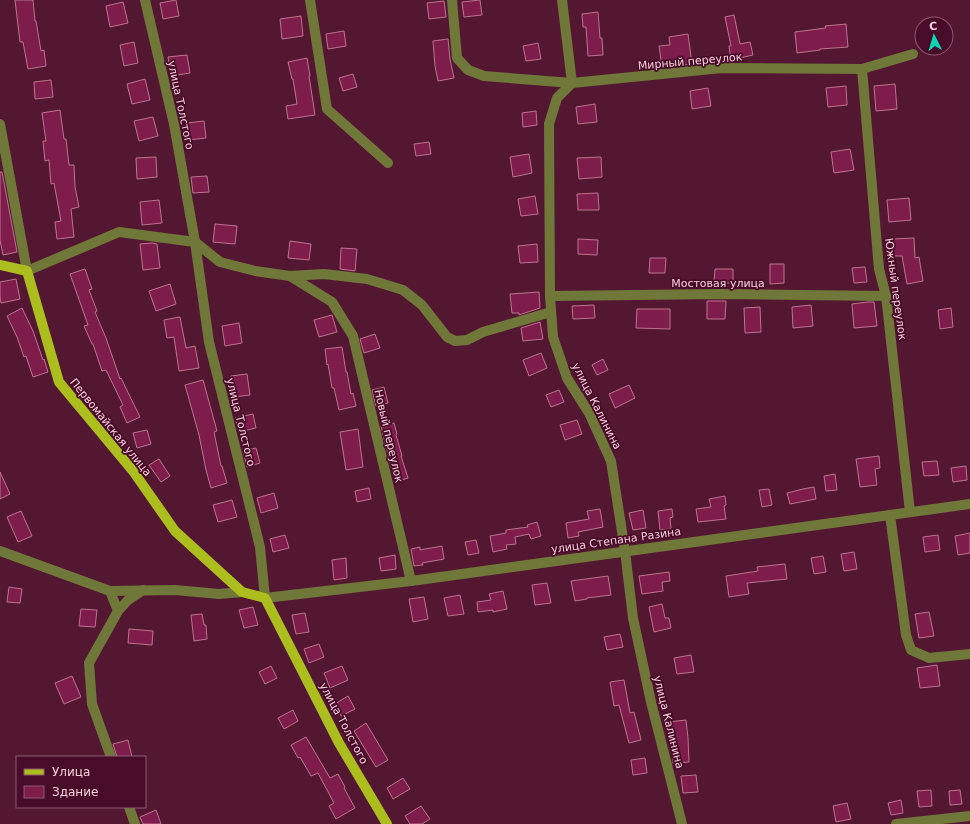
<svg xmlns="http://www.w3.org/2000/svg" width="970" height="824" font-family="'DejaVu Sans',sans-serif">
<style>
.building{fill:#7e1d4b;stroke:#bc748e}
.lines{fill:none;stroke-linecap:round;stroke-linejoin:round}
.minor{stroke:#6f7838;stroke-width:10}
.major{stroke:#acbe1e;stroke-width:10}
.labels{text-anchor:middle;stroke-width:3.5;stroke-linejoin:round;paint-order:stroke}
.street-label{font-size:11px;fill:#f8d0dd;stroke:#480b28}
</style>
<rect width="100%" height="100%" fill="#541732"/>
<!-- building -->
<g class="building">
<polygon points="15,0 33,0 35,21 36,21 41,51 44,50 46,66 28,69 23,42 20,42"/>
<polygon points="176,0 179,16 163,19 160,3"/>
<polygon points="480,0 482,15 464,17 462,2"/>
<polygon points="444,1 446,17 429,19 427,3"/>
<polygon points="123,2 128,23 110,27 106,6"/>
<polygon points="598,12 600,38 602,38 603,55 588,56 586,27 583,27 582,14"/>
<polygon points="734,15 740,44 750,42 753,55 731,60 729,46 731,46 725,17"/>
<polygon points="301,16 303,36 282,39 280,19"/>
<polygon points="846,24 848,47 820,49 820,50 797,53 795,32 826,28 825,26"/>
<polygon points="344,31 346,46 328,49 326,34"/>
<polygon points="688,34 692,64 662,67 659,46 670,45 669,37"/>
<polygon points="448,39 450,59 454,78 438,81 435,66 433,41"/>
<polygon points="134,42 138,63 124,66 120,45"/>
<polygon points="538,43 541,59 526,61 523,46"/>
<polygon points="187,55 190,73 171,76 168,57"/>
<polygon points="307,58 310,76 309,76 315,115 288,119 286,106 297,104 293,79 292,79 288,62"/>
<polygon points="353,74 357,87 343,91 339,78"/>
<polygon points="145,79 150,100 132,104 127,84"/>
<polygon points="51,80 53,97 35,99 34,82"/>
<polygon points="895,84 897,109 876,111 874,86"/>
<polygon points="846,86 847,105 828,107 826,88"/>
<polygon points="708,88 711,106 692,109 690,91"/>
<polygon points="595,104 597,122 578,124 576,107"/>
<polygon points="60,110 64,139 66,139 69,165 74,165 75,187 79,207 71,209 74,237 57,239 55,222 61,221 54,183 51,184 49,160 45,161 43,141 46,141 42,113"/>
<polygon points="536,111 537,125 523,127 522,113"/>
<polygon points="153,117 158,136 139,141 134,121"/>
<polygon points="204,121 206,138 188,140 187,123"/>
<polygon points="429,142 431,154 416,156 414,144"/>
<polygon points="850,149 854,170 834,173 831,152"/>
<polygon points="529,154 532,173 513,177 510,157"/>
<polygon points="156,157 157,177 137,179 136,158"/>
<polygon points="601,157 602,177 579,179 577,158"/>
<polygon points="0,172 2,172 17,252 3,255 0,240"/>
<polygon points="207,176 209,192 193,193 191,177"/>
<polygon points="598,193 599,210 578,210 577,194"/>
<polygon points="535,196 538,214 521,216 518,199"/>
<polygon points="909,198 911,220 889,222 887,200"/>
<polygon points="159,200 162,223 142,225 140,202"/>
<polygon points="215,224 237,226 235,244 213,242"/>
<polygon points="914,238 915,258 919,257 923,281 907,284 902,256 893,256 892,239"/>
<polygon points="578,239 598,240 597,255 578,254"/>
<polygon points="290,241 311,244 309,260 288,258"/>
<polygon points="152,243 157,244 160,268 143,270 140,244"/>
<polygon points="537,244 538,262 520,263 518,246"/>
<polygon points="341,248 357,249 355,271 340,269"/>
<polygon points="650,258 666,258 665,273 649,273"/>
<polygon points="770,264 784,264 784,283 770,284"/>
<polygon points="865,267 867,282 854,283 852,268"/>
<polygon points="85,269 92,289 89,290 97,311 95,312 106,338 120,379 121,378 140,417 127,423 120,407 123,405 106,370 102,371 93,344 92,344 84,326 88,325 70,274"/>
<polygon points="715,269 733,269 733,283 714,283"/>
<polygon points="16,279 20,299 1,303 0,297 0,282"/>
<polygon points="170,284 176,304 156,311 149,291"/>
<polygon points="539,292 540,308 519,315 519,313 512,313 510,294"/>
<polygon points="707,301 726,301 725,319 707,319"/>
<polygon points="867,302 874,302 877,326 854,328 852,304"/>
<polygon points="594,305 595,318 573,319 572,306"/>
<polygon points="811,305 813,326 793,328 792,307"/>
<polygon points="760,307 761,332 745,333 744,308"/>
<polygon points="22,308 33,331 43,360 44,359 48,372 33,377 26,356 24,357 17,337 7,316"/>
<polygon points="951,308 953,327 940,329 938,310"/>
<polygon points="637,309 670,309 670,329 636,328"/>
<polygon points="332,315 337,332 319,337 314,320"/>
<polygon points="180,317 186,348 195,346 199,368 179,371 174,337 167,338 164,320"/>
<polygon points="540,322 543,339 523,341 521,328"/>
<polygon points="239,323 242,343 225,346 222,326"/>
<polygon points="375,334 380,348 364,353 360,339"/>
<polygon points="342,347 346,372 347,372 351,394 353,393 356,406 339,410 334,388 332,388 328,364 327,365 325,349"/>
<polygon points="541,353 547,368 529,376 523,360"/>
<polygon points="603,359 608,370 597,375 592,365"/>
<polygon points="247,374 250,395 234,397 231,376"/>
<polygon points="203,380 217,431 214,432 221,466 222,466 227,483 211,488 206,470 199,435 185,385"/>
<polygon points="629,385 635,398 615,408 609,394"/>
<polygon points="384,387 388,403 376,406 372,390"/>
<polygon points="559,390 564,402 551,407 546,395"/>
<polygon points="253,414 256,428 239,432 235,418"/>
<polygon points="577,420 582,434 565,440 560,425"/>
<polygon points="394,423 397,434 396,435 402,456 401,456 408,478 396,482 389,459 381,426"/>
<polygon points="358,429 363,467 346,470 340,432"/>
<polygon points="147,430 151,444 137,448 133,433"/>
<polygon points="256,448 260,463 247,467 243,451"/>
<polygon points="879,456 880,468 875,469 877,485 860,487 856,459"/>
<polygon points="159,459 170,476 161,482 149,465"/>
<polygon points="937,461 939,475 924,476 922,462"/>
<polygon points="966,466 967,480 953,482 951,468"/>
<polygon points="0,472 10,494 0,499"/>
<polygon points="835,474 837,490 826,491 824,476"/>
<polygon points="814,487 816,499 790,504 787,493 803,489"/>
<polygon points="369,488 371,499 357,502 355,491"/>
<polygon points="769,489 772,505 762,507 759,490"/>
<polygon points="274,493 278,508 261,513 257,498"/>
<polygon points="725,496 726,505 724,506 726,519 698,522 696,509 711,507 709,499"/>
<polygon points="232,500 237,517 218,522 213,505"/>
<polygon points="600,509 603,527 578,532 579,536 568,538 566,523 589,519 587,511"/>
<polygon points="672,509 673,517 670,518 671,529 660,530 658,511"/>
<polygon points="643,510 646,528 633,530 629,513"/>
<polygon points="21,511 32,536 18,542 7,517"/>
<polygon points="537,522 541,536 531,539 529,534 515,537 516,544 506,545 507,549 493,552 490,536 506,533 506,530 528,527 527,525"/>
<polygon points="970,533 970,553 958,555 955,536"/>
<polygon points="285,535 289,548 273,552 270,539"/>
<polygon points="938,535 940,550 925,552 923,537"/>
<polygon points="476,540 479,553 468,555 465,542"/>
<polygon points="442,546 444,559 422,563 423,565 414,566 411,549 420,547 420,550"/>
<polygon points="854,552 857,569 844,571 841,554"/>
<polygon points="395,555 396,569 381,571 379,558"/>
<polygon points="823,556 826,572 814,574 811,558"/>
<polygon points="346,558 347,578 334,580 332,560"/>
<polygon points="785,564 787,579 747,583 749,594 729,597 726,576 758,571 757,567"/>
<polygon points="669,572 670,581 662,582 663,591 642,594 639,576"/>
<polygon points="608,576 611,595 587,598 587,599 575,601 571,581"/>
<polygon points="547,583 551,603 535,605 532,585"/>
<polygon points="9,587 22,589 20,603 7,602"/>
<polygon points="503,591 507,609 493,612 493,610 478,612 477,602 491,600 489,594"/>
<polygon points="460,595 464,614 448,616 444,598"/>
<polygon points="424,597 428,619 413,622 409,599"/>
<polygon points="662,604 665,618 669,618 671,628 654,632 649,607"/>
<polygon points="253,607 258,625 244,628 239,610"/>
<polygon points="81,609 97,610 95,627 79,626"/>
<polygon points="929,612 934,636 919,638 915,614"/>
<polygon points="305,613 309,632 296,634 292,615"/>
<polygon points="202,614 204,625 206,625 207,639 194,641 191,615"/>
<polygon points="129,629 153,631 152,645 128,643"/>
<polygon points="620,634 623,647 607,650 604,637"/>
<polygon points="319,644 324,657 309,663 304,649"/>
<polygon points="691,655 694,672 677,674 674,658"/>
<polygon points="937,665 940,686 920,688 917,668"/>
<polygon points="271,666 277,678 265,684 259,672"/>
<polygon points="342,666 348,680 330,688 324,673"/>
<polygon points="72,676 81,697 64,704 55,683"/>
<polygon points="624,680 630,713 634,712 641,740 629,743 619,705 614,706 610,682"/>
<polygon points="348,696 355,709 341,716 335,704"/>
<polygon points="293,710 298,721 284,729 278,718"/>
<polygon points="686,720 688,738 689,762 673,763 672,740 670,740 668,722"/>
<polygon points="366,723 388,760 376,767 354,731"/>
<polygon points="306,737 330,778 338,774 345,787 344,788 355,808 336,819 329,806 334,803 318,773 311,776 300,757 298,758 291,745"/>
<polygon points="128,740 132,757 117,757 113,744"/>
<polygon points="645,758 647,773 633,775 631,760"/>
<polygon points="696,775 698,792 683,793 681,776"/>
<polygon points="403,778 410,789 393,799 387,788"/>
<polygon points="931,790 932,806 919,807 917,791"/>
<polygon points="960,790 962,804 950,805 949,791"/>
<polygon points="901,800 903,813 891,815 888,803"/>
<polygon points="847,803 851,819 836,822 833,806"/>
<polygon points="421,806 430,819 422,824 410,824 405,816"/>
<polygon points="156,810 161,824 143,824 140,817"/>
</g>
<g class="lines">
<!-- minor -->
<g class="minor">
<polyline points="145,0 174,124 195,242 209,342 260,547 265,598 411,581 970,504"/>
<polyline points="310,0 327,109 388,163"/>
<polyline points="452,0 457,58 468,70 484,76 572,83 722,68 862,69 913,54"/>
<polyline points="562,0 572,83 557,98 549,124 550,296 553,337 567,378 589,413 611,461 625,551 633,618 651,702 682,824"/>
<polyline points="862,69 879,269 886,296 910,512"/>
<polyline points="0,124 27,271 119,232 195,242 220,262 255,271 290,276 332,302 353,336 411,581"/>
<polyline points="290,276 324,274 367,279 403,290 422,305 447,337 455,341 467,340 483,332 551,312"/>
<polyline points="550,296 721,294 886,296"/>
<polyline points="890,515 906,635 911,650 929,658 970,654"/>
<polyline points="0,551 110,591 175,590 219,594 242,592"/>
<polyline points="110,591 118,611"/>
<polyline points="111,757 92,704 89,663 118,611 128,600 143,590"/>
<polyline points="129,807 135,824"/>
<polyline points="896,824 970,816"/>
</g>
<!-- major -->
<polyline class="major" points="0,265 27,271 59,382 133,471 175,531 242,592 265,598 339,743 387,824"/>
</g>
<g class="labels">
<!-- street labels -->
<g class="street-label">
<text transform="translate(690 61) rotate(-5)" y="4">Мирный переулок</text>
<text transform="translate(181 105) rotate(78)" y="4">улица Толстого</text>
<text x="718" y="287">Мостовая улица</text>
<text transform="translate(896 289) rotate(82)" y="4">Южный переулок</text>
<text transform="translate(597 406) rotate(63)" y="4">улица Калинина</text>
<text transform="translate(241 422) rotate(76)" y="4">улица Толстого</text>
<text transform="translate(111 427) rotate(51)" y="4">Первомайская улица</text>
<text transform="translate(389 436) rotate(77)" y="4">Новый переулок</text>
<text transform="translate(616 540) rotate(-8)" y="4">улица Степана Разина</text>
<text transform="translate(669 722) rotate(76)" y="4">улица Калинина</text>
<text transform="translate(344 723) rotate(62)" y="4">улица Толстого</text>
</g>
</g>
<!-- legend -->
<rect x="16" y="756" width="130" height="52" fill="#480b28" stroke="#8e5a70"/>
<rect x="24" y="769" width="20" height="6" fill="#acbe1e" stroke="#8e5a70"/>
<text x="52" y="776" font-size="12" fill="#f8d0dd">Улица</text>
<rect x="24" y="786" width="20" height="12" fill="#7e1d4b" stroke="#8e5a70"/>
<text x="52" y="796" font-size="12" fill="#f8d0dd">Здание</text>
<!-- north arrow -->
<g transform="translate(934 36) rotate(355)"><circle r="19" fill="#480b28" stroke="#8e5a70"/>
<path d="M0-3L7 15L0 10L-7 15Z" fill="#0cd5b5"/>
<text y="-6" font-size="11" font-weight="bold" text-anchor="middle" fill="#f8d0dd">С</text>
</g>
</svg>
